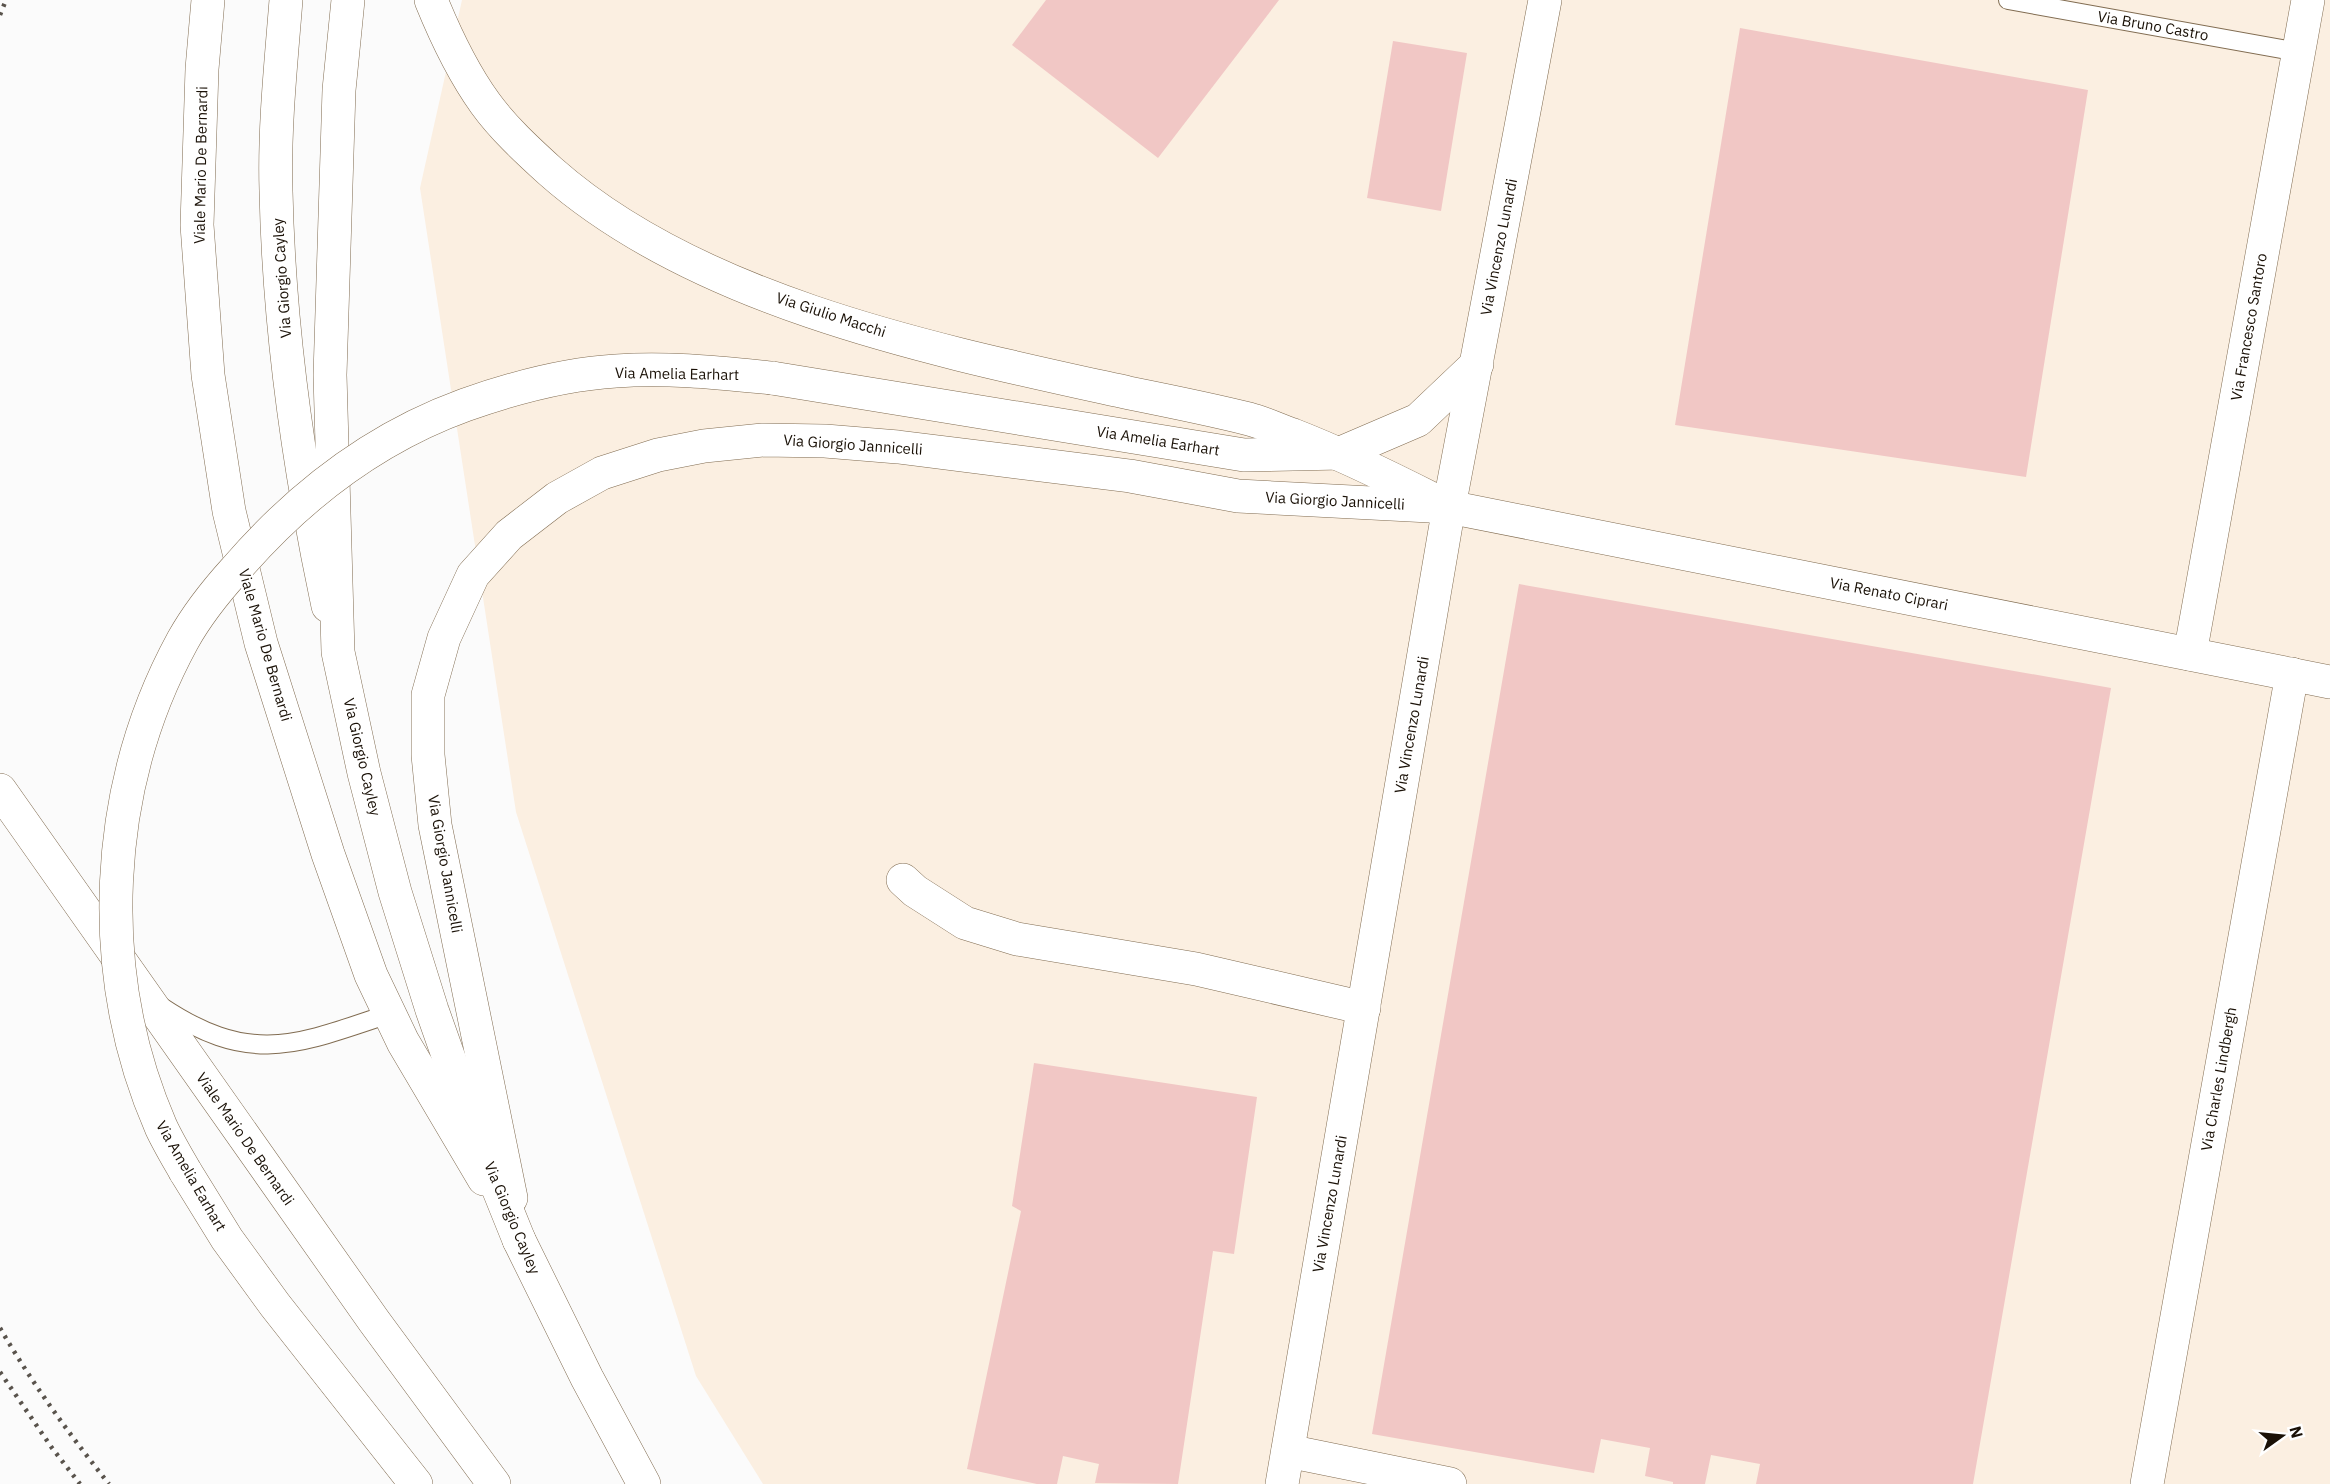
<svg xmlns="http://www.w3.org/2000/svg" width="2330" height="1484" font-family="'IBM Plex Sans',sans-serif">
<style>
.built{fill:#fbefe1}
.building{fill:#f1c7c5}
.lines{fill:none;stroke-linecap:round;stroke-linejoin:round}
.lane-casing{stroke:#816c51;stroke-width:20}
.street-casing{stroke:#816c51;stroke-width:34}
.secondary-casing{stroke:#816c51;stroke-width:34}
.primary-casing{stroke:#816c51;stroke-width:34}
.highway-casing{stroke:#816c51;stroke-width:34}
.lane{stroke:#fff;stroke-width:18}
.street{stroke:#fff;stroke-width:33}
.secondary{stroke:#fff;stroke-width:33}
.primary{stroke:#fff;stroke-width:33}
.highway{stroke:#fff;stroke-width:33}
.rail{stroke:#59534c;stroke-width:4.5;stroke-dasharray:3 6;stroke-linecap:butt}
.street-bridge-casing{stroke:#816c51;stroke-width:34;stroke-linecap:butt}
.street-bridge{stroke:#fff;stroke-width:33}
.labels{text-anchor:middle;stroke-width:5;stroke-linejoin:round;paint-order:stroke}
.street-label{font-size:15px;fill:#1a1107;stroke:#fff}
</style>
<rect width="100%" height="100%" fill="#fbfbfb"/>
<!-- built -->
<polygon class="built" points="462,0 2330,0 2330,1484 763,1484 696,1376 516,812 420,188"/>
<!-- building -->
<g class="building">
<polygon points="1046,0 1279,0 1158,158 1012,45"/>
<polygon points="1740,28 2088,90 2026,477 1675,425"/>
<polygon points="1393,41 1467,53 1441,211 1367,198"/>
<polygon points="1519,584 2111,688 1973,1484 1756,1484 1760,1464 1711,1455 1705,1484 1673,1484 1673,1482 1645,1476 1650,1448 1601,1439 1594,1473 1372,1434"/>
<polygon points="1034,1063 1257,1097 1234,1254 1213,1251 1178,1484 1095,1483 1099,1464 1063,1456 1057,1484 1037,1484 967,1469 1021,1211 1012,1206"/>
</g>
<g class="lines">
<!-- lane casing -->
<g class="lane-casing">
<g id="lane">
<polyline points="2008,0 2299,52"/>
<path d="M162,1007c89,59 134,38 227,7"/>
</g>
</g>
<!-- street casing -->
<g class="street-casing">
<g id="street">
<path d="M431,0c15,37 31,71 54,103 18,25 42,47 65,68 149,132 388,180 579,222 40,8 80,16 120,26 15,4 29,11 44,16 49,19 96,42 143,66"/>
<polyline points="772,378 1244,455 1341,453 1418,420 1477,364"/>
<polyline points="2190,654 2308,0"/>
<polyline points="903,880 915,891 965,923 1017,939 1196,969 1364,1008"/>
<polyline points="185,1171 227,1239 275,1305 416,1484"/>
<polyline points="511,1198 435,825 428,755 428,695 444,638 473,575 509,535 557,498 602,473 658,455 704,446 763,440 825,441 898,447 1130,476 1238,496 1449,507 2330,682"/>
<polyline points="1288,1451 1450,1484"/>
<polyline points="1282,1484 1449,507 1545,0"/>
<polyline points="2147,1484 2292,674"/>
</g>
</g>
<!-- secondary casing -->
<g class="secondary-casing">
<g id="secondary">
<polyline points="208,0 202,69 197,225 208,375 229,511 261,643 328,854 371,975 403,1042 484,1179"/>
<path d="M286,0c-5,63 -12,128 -10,191 3,140 23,279 52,415"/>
</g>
</g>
<!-- primary casing -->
<g class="primary-casing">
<g id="primary">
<polyline points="348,0 339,90 330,375 338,652 364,773 395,892 432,1010 473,1126 519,1240"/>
<polyline points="0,790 374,1321 494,1484"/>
</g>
</g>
<!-- highway casing -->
<g class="highway-casing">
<polyline id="highway" points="519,1240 587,1378 644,1484"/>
</g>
<!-- lane -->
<use href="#lane" class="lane"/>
<!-- street -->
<use href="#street" class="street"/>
<!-- secondary -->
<use href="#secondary" class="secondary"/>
<!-- primary -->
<use href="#primary" class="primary"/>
<!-- highway -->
<use href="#highway" class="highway"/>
<!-- rail -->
<g class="rail">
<polyline points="0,15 6,0"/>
<path d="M0,1328c32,55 69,106 109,156"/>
<polyline points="0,1372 52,1448 80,1484"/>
</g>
<!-- street-bridge casing -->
<g class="street-bridge-casing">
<path id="street-bridge" d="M185,1171c-8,-14 -17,-29 -24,-44 -67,-154 -59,-339 22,-487 14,-25 33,-49 52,-70 62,-72 139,-132 230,-165 48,-17 100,-31 151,-34 52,-4 105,2 156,7"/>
</g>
<!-- street-bridge -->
<use href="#street-bridge" class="street-bridge"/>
</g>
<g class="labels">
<!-- street labels -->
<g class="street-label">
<text transform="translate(2153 26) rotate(10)" y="5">Via Bruno Castro</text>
<text transform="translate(201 165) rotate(-89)" y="5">Viale Mario De Bernardi</text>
<text transform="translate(1499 247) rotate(-79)" y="5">Via Vincenzo Lunardi</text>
<text transform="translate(282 278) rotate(-94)" y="5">Via Giorgio Cayley</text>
<text transform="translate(831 315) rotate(18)" y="5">Via Giulio Macchi</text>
<text transform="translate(2249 327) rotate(-80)" y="5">Via Francesco Santoro</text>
<text transform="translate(677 374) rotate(1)" y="5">Via Amelia Earhart</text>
<text transform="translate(1158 441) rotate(9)" y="5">Via Amelia Earhart</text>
<text transform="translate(853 445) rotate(4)" y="5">Via Giorgio Jannicelli</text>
<text transform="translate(1335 501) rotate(3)" y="5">Via Giorgio Jannicelli</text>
<text transform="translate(1889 594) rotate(11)" y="5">Via Renato Ciprari</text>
<text transform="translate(265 645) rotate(74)" y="5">Viale Mario De Bernardi</text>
<text transform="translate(1412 725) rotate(-80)" y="5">Via Vincenzo Lunardi</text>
<text transform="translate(362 757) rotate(77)" y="5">Via Giorgio Cayley</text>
<text transform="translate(445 864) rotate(80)" y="5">Via Giorgio Jannicelli</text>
<text transform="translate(2219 1079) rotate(-80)" y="5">Via Charles Lindbergh</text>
<text transform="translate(245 1139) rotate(55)" y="5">Viale Mario De Bernardi</text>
<text transform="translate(191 1176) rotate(60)" y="5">Via Amelia Earhart</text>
<text transform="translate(1330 1204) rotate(-80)" y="5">Via Vincenzo Lunardi</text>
<text transform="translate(512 1218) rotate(67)" y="5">Via Giorgio Cayley</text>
</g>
</g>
<!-- north arrow -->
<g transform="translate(2282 1436) rotate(75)" stroke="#ffffff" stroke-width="4.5" paint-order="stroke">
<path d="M0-4.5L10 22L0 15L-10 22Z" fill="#1a1107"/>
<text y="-9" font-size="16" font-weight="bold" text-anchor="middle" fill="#1a1107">N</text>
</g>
</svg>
